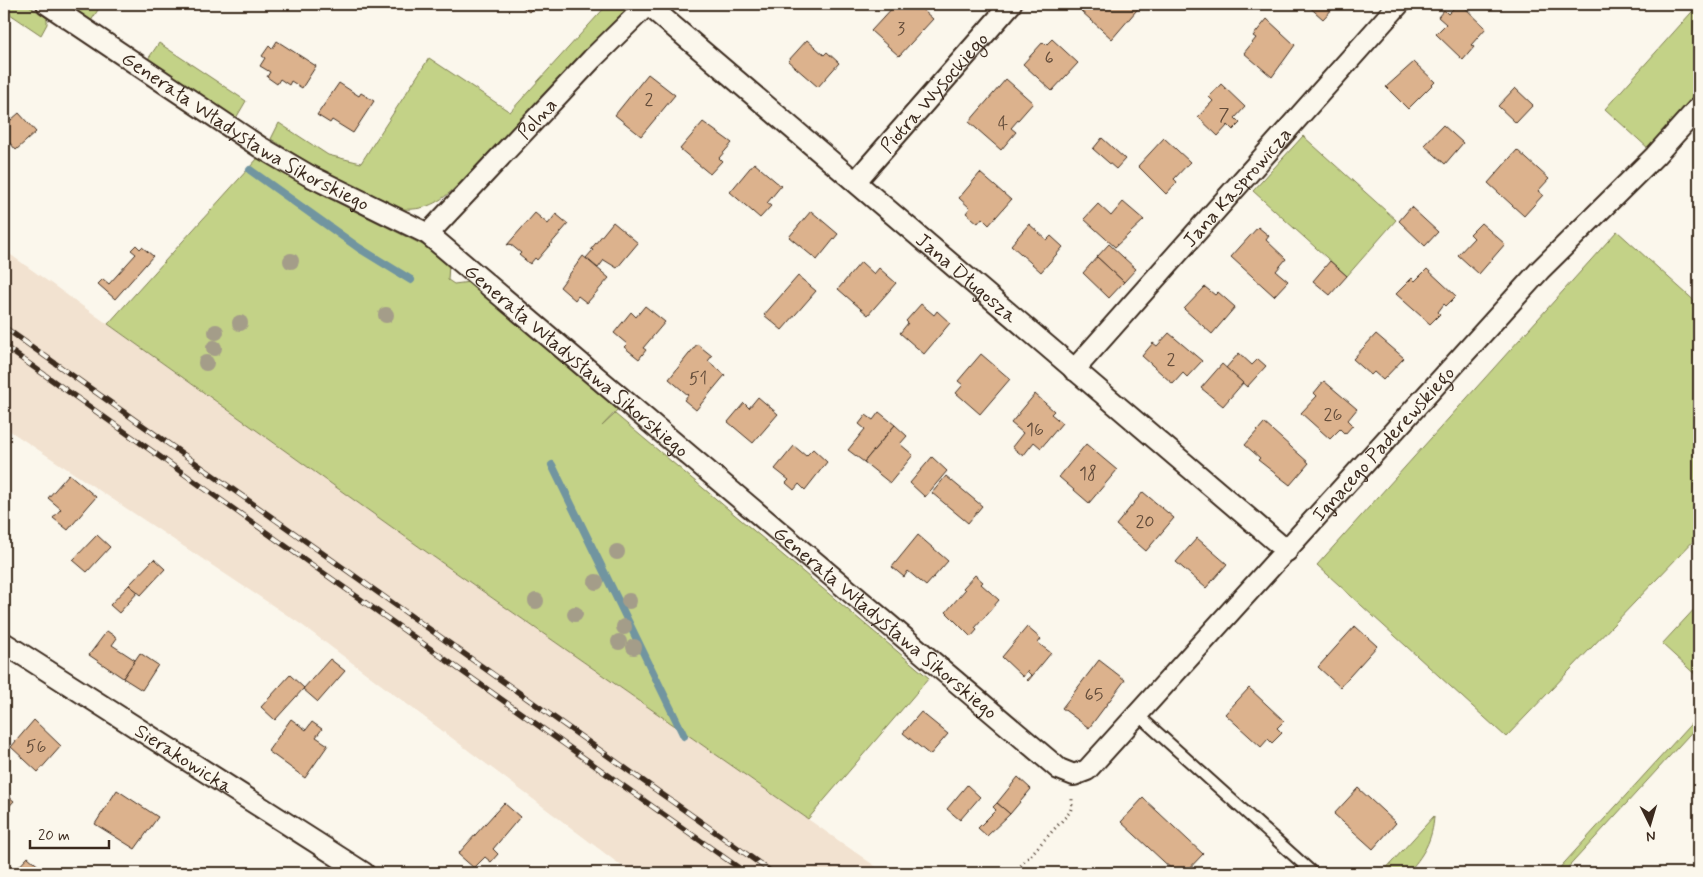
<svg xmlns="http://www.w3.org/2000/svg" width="1703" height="877" font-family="Mynerve,sans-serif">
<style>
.built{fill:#f2e2d0}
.green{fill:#c3d287;stroke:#7f7e52}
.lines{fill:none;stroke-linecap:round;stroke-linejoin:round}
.stream{stroke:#7195a0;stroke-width:8}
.building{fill:#dcb28d;stroke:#3b2a1e}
.lane-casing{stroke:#3b2a1e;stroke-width:14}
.street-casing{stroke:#3b2a1e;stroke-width:24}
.path{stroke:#3b2a1e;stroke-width:3;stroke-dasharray:1 4;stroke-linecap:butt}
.lane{stroke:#fbf7ec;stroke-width:10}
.street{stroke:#fbf7ec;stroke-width:20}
.rail-casing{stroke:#3b2a1e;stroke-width:5.5}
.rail{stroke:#fbf7ec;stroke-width:4;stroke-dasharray:11;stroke-linecap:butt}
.tree{fill:#a49d89}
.labels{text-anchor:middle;stroke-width:4;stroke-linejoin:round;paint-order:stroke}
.number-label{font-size:18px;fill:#634c3a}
.street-label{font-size:20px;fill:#3b2a1e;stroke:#fbf7ec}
</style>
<rect width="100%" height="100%" fill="#fbf7ec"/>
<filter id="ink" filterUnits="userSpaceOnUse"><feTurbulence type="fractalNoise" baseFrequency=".02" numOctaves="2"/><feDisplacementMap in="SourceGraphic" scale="10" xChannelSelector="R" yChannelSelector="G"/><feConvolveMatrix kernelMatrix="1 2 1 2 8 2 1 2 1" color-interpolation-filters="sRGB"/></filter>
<g filter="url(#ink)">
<!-- built -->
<polygon class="built" points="4,250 428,553 885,873 631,873 302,625 4,427"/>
<!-- green -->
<g class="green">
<polygon points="4,4 26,4 47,18 47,24 41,35 4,10"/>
<polygon points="66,4 98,4 101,5 91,21"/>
<path d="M608,4h23l-171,179c-16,16 -32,28 -57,26 -11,-1 -22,-9 -32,-13 -34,-17 -67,-36 -100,-57l8,-16 49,32 33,8 68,-105 81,54z"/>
<polygon points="1699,4 1699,95 1649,149 1605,109"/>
<polygon points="159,43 246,101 236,118 148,59"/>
<polygon points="1303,136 1396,220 1347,276 1253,191"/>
<polygon points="258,158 324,196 435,251 449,264 448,280 454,284 470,282 620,407 602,426 615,414 929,678 808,819 428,553 108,324"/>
<polygon points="1617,231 1699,305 1699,535 1506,737 1317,565"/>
<polygon points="1699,604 1699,678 1662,644"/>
<polygon points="1699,715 1699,724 1563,873 1555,873"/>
<path d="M1434,816c-1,23 -11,41 -27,57h-25z"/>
</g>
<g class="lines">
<!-- stream -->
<g class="stream">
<polyline points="250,170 359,248 411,280"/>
<polyline points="552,465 684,736"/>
</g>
</g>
<!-- building -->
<g class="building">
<polygon points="144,4 158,4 153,10"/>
<polygon points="519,4 537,4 529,12"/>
<polygon points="896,4 916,4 933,19 899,56 871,31"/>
<polygon points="1087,4 1142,4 1112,39 1081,11"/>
<polygon points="1306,4 1337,4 1323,19"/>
<polygon points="1458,4 1461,4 1486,28 1471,45 1474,47 1463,60 1436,34 1446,24 1438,17 1444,10 1448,14"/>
<polygon points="1267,19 1295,45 1272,77 1244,53 1256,38 1253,36"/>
<polygon points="1052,39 1078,63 1052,91 1023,64 1043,42 1046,45"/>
<polygon points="807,40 824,55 827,52 839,63 818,87 788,61"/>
<polygon points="277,41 316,66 302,88 291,81 289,85 280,79 277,84 267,77 270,72 260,66 265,58 262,56 269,46 272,49"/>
<polygon points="1414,62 1435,82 1408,109 1386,87"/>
<polygon points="648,74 675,95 641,136 615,115"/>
<polygon points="1006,79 1033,103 1011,128 1016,132 1001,150 969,122"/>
<polygon points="339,83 359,96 361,93 374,101 353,133 332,120 330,123 317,115"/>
<polygon points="1221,84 1245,107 1235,118 1240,123 1233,130 1228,125 1218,136 1198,117 1213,101 1209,97"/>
<polygon points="1515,88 1533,105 1516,123 1498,106"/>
<polygon points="19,113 36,132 16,150 4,136 4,126"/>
<polygon points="703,122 732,143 719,158 722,161 710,174 680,149"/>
<polygon points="1443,125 1463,143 1445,164 1424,145"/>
<polygon points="1102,138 1125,159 1116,169 1093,149"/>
<polygon points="1164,138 1190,162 1174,179 1177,182 1166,194 1138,166"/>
<polygon points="1517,150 1549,179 1538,191 1543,195 1524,216 1488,183"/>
<polygon points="754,163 781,186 767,203 771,206 760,218 730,192"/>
<polygon points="980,173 1011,200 989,225 982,218 978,223 966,213 970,208 959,198"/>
<polygon points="1123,202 1144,220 1115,247 1084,219 1098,204 1111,216"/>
<polygon points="1411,207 1438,232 1425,246 1399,221"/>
<polygon points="811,211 838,234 817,260 789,237"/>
<polygon points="535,213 548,224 556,214 568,224 537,260 535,258 530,264 519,255 521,253 510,244 507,245"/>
<polygon points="613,222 638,243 617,268 604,260 598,268 586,258 593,250 591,249"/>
<polygon points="1481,223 1505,244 1479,274 1458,255 1474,238 1470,234"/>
<polygon points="1029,224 1047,240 1051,236 1063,247 1041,272 1011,245"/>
<polygon points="1258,227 1269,236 1266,240 1286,259 1276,271 1288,281 1274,296 1231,257"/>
<polygon points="1109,244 1136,269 1124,282 1097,257"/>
<polygon points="136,245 140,249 142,247 153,256 115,299 98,284 103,279 109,284 136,254 131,250"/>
<polygon points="583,256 609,278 587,303 578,296 575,300 560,287"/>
<polygon points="1097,257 1124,282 1109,298 1083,273"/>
<polygon points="1330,261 1347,276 1330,295 1313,281"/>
<polygon points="861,262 874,274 879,268 896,283 868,315 838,289"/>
<polygon points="1427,269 1456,296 1446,306 1444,304 1438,312 1440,314 1430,324 1396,294 1412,278 1415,281"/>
<polygon points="798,276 816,291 782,330 764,315"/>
<polygon points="1205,287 1215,295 1218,292 1235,307 1212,334 1184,309"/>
<polygon points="921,304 934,315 937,311 950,323 924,354 900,333 908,323 906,321"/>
<polygon points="645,306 665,322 643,348 646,350 639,359 624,347 627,344 614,333 631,312 636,317"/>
<polygon points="1169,333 1202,361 1187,377 1183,373 1173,384 1142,356 1153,343 1157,346"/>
<polygon points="1376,334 1404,358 1383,380 1374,372 1371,375 1353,359"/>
<polygon points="697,344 712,356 708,361 725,375 696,410 684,400 688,395 669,379"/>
<polygon points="1239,353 1252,365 1258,359 1266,366 1247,387 1226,368"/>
<polygon points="981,354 1010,379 980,414 956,393 963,385 958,381"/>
<polygon points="1222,364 1243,383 1223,406 1201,388"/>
<polygon points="1324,381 1357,409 1348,420 1353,425 1345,434 1340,429 1330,439 1301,413 1317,396 1314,393"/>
<polygon points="1035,394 1054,411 1051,414 1062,423 1041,448 1034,442 1023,456 1012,447 1023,433 1011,423"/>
<polygon points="758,397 778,414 753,443 728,422 744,403 749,408"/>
<polygon points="879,412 895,425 864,462 848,450 865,429 859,424 866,415 873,420"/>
<polygon points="1264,423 1309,463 1290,485 1258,460 1260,458 1245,445"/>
<polygon points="895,425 907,436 900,444 913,455 890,483 864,462"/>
<polygon points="1086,444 1117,470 1089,503 1059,477"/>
<polygon points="794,446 806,456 813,449 827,462 805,490 799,484 794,490 786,483 789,480 775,469"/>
<polygon points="932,457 947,471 925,497 910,483"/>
<polygon points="69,474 96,497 68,530 53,518 61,509 48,498"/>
<polygon points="946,476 982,506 968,523 932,493"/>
<polygon points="1143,492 1174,518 1146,551 1116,525"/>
<polygon points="97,535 110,547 87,572 73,560"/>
<polygon points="918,535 948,561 926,586 908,571 904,577 892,567"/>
<polygon points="1197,538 1227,564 1206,588 1176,562"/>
<polygon points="154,559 165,569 141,595 129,585"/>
<polygon points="975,575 983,582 981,584 999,600 975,628 977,630 971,637 946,612 965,590 963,588"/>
<polygon points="129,585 138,592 119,613 110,605"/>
<polygon points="1355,626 1377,646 1340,687 1318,667"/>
<polygon points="1027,627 1041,639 1038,643 1051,653 1028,681 1027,680 1031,675 1027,671 1023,677 1002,657"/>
<polygon points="107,631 117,638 112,645 135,660 123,678 89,655"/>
<polygon points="140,653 158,665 142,690 123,678"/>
<polygon points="330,659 345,671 318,702 303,689"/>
<polygon points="1099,660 1125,680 1089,728 1062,708"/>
<polygon points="290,675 304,688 275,720 261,707"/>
<polygon points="1249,688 1284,721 1277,728 1282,733 1272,743 1268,739 1261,747 1225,714"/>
<polygon points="921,712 948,734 930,755 903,733"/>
<polygon points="291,719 306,730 312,722 322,729 316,737 328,745 305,778 268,751"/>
<polygon points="34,720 61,746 38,772 11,747"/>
<polygon points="1018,777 1031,789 1010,814 997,803"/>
<polygon points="967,785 980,797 960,820 947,809"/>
<polygon points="1358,788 1396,823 1373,849 1334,814"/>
<polygon points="117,790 158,817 135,849 95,824"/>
<polygon points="4,793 14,801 4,812"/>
<polygon points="1143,798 1203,854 1185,873 1176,873 1121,822"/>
<polygon points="504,803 520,817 493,849 498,854 491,862 485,857 474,868 458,854"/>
<polygon points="997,803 1010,814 987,836 978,828 996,810 993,807"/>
<polygon points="28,857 47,873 13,873"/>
</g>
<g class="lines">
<!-- lane casing -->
<g class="lane-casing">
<polyline id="lane" points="1138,715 1313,873"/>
</g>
<!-- street casing -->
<g class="street-casing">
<g id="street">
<path id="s1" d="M47,4l213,143 48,28 120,59 631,535 15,6 13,-5 453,-500 115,-114 44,-49"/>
<path id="s2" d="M647,4l640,547"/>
<path id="s3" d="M856,181l155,-177"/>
<path id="s4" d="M428,234l164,-175 56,-55"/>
<path id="s5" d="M1074,370l325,-366"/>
<path id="s6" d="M4,643l360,230"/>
</g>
</g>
<!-- path -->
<polyline class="path" points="1014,873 1070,812 1072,806 1072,796"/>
<!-- lane -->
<use href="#lane" class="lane"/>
<!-- street -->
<use href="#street" class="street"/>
<!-- rail casing -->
<g class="rail-casing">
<g id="rail">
<polyline points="4,327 773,873"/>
<polyline points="4,346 746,873"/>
</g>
</g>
<!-- rail -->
<use href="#rail" class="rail"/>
</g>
<!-- trees -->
<g class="tree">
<circle cx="291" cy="261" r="8"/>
<circle cx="386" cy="315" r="8"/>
<circle cx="240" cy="323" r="8"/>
<circle cx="216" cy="332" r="8"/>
<circle cx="214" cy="348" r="8"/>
<circle cx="206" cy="363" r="8"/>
<circle cx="617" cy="552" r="8"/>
<circle cx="596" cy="582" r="8"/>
<circle cx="536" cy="601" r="8"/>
<circle cx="629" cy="601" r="8"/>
<circle cx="575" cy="614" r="8"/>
<circle cx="624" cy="627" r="8"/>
<circle cx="619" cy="642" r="8"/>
<circle cx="634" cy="647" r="8"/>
</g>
</g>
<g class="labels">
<!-- number labels -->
<g class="number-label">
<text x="901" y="34">3</text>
<text x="1049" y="63">6</text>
<text x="649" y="105">2</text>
<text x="1224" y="120">7</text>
<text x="1003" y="129">4</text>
<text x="1171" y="365">2</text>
<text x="698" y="384">51</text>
<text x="1333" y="420">26</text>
<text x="1035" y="435">16</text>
<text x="1088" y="479">18</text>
<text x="1145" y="527">20</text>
<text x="1094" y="700">65</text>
<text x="36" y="752">56</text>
</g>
<!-- street labels -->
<g class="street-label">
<text dy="7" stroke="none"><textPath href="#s3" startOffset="118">Piotra Wysockiego</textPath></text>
<text dy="7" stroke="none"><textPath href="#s4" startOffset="159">Polna</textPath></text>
<text dy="7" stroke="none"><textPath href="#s1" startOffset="236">Generała Władysława Sikorskiego</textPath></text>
<text dy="7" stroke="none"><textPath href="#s5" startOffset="245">Jana Kasprowicza</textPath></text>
<text dy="7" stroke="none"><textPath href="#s2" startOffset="421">Jana Długosza</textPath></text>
<text dy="7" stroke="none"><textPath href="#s1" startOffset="641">Generała Władysława Sikorskiego</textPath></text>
<text dy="7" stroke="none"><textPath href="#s1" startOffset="1744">Ignacego Paderewskiego</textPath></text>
<text dy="7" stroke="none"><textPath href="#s1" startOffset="1046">Generała Władysława Sikorskiego</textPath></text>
<text dy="7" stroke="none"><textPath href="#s6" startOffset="214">Sierakowicka</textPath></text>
</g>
</g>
<!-- margin -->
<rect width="1703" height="877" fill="none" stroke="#fbf7ec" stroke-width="20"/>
<rect x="10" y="10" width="1683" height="857" fill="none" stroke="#3b2a1e" stroke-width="2" filter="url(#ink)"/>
<!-- north arrow -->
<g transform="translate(1650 824) rotate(175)" stroke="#fbf7ec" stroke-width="4" paint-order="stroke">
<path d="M0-4L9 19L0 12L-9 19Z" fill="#3b2a1e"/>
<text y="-8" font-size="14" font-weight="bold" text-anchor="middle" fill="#3b2a1e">N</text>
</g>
<!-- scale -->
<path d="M30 840v8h79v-8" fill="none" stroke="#3b2a1e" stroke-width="2.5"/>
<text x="38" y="840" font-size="15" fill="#3b2a1e" stroke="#fbf7ec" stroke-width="4" paint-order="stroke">20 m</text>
</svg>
